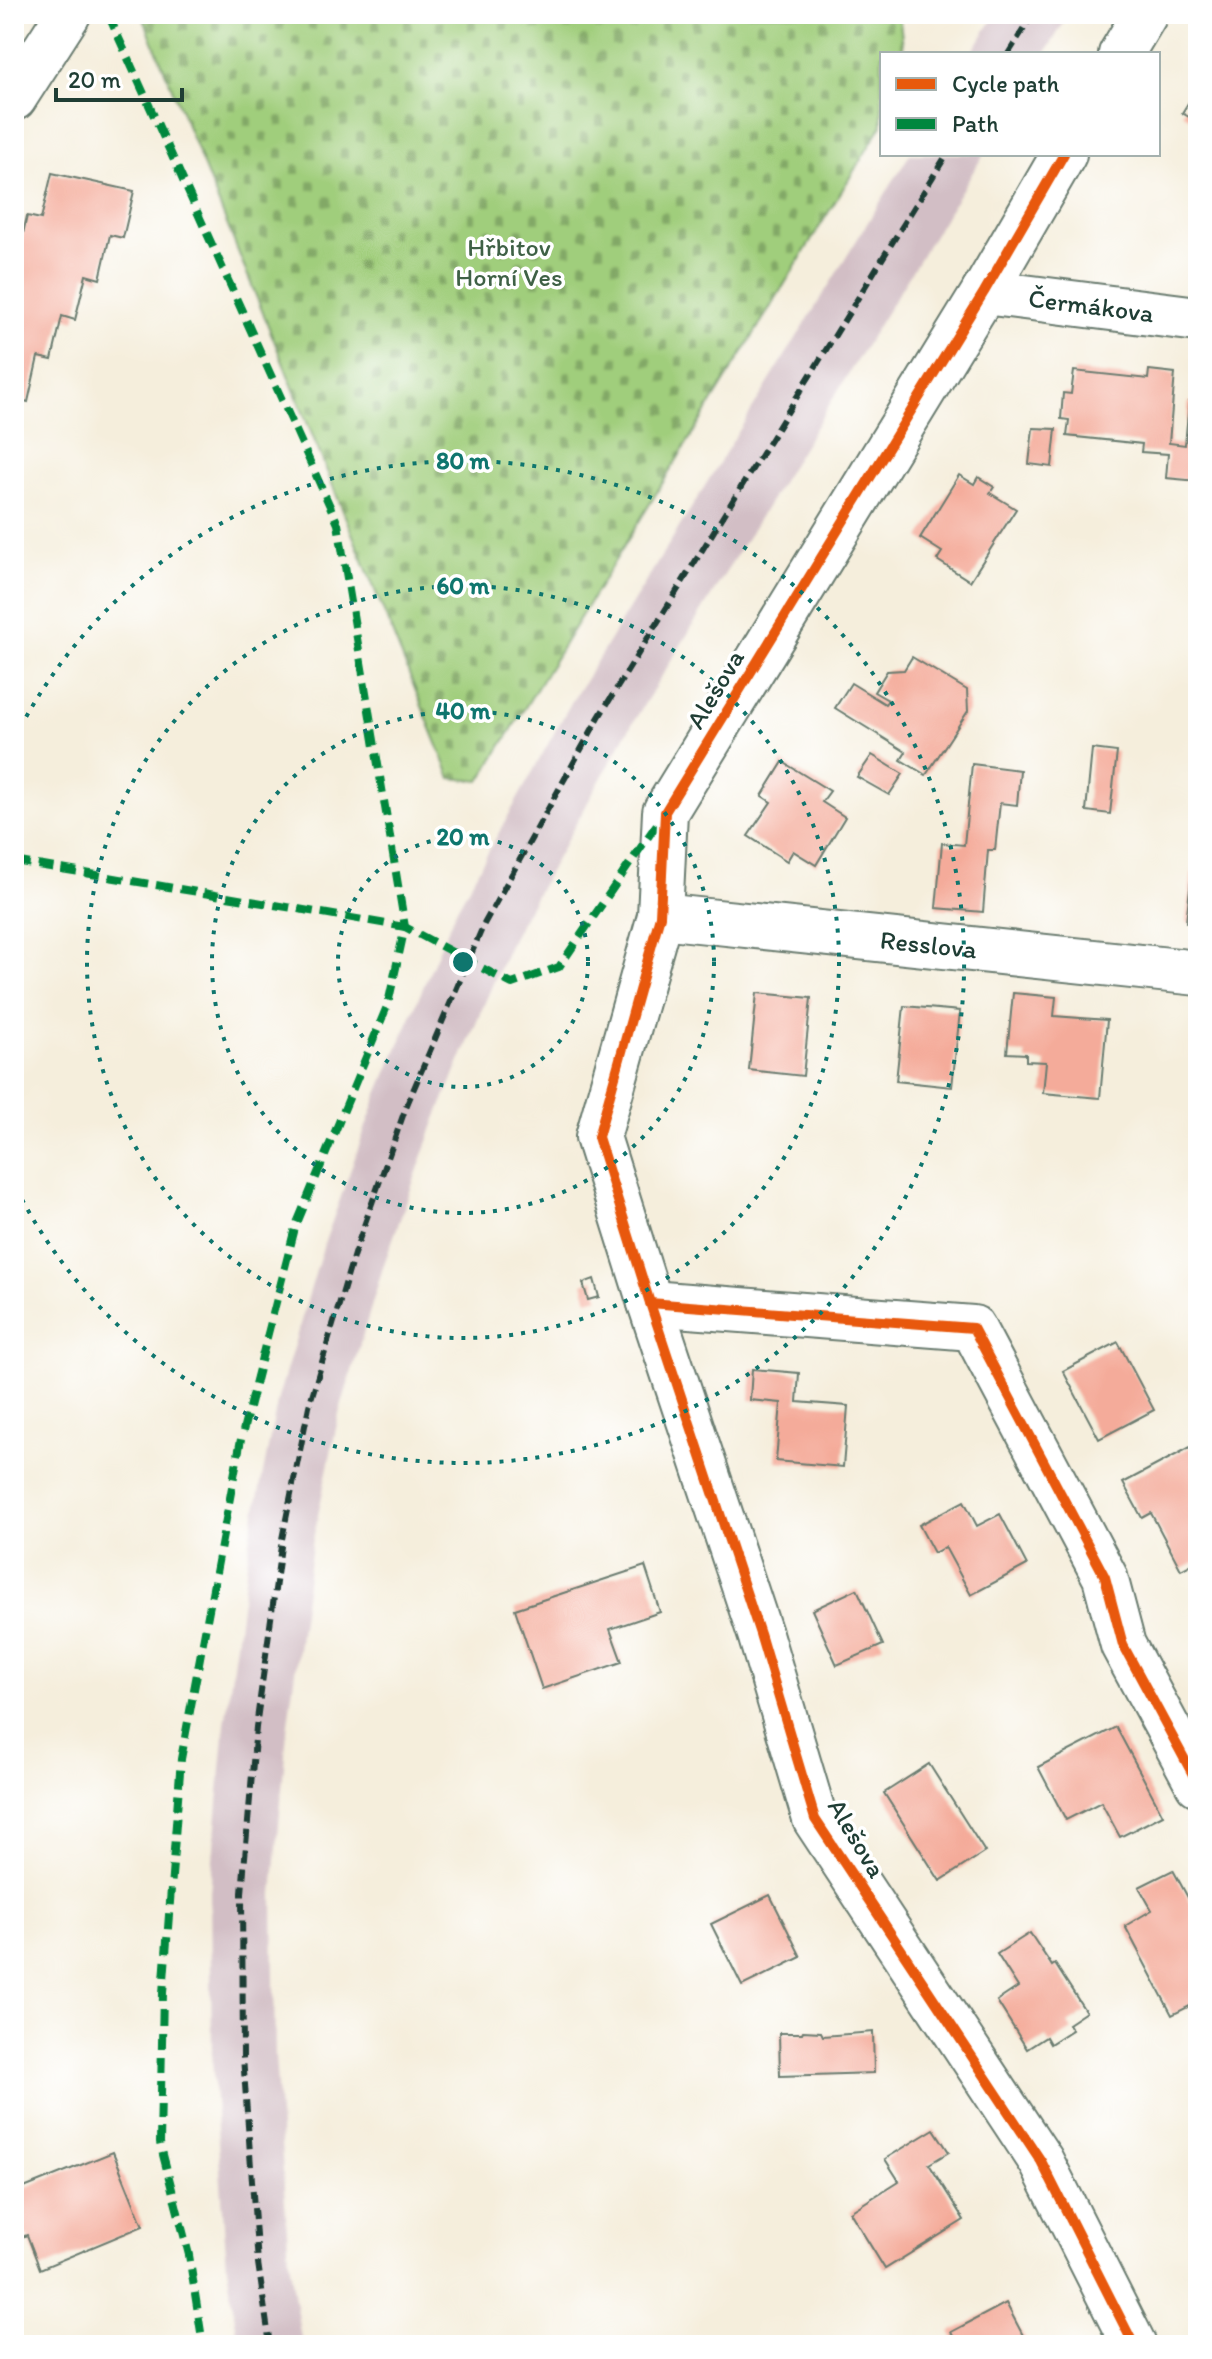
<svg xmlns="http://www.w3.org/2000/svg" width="1212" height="2359" font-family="Itim,sans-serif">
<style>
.industrial{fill:#d2bec5}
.cemetery{fill:url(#cemetery-stones);stroke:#608658;stroke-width:2}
.building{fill:#f4ab9a}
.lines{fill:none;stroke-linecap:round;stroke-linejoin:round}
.minor-casing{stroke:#6a7b6f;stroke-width:48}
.minor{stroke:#fff;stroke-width:44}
.rail{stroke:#1f3d34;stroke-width:6;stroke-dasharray:12 6;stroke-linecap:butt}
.quiet{stroke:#00873e;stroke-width:8;stroke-dasharray:16 8;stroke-linecap:butt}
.cycleway-casing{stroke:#fff;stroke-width:15}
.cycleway{stroke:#e8590c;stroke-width:10}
.ring{fill:none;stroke:#0f766e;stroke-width:4;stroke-dasharray:4 8}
.labels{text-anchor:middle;stroke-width:7;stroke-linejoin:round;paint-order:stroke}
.park-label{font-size:26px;fill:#3f6146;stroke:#fff}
.street-label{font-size:26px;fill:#1f3d34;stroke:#fff}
.centre{fill:#0f766e;stroke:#fff;stroke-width:4}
.ring-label{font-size:24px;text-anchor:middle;font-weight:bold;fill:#0f766e;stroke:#fff;stroke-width:7;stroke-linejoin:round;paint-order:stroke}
</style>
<defs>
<pattern id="cemetery-stones" width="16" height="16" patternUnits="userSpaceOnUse" patternTransform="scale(2)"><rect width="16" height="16" fill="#a0ce7b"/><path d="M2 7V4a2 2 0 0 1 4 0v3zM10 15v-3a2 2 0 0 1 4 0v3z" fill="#82a866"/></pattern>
</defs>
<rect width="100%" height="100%" fill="#fff"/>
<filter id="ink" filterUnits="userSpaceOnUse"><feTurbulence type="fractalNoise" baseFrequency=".0125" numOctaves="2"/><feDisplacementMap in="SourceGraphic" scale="16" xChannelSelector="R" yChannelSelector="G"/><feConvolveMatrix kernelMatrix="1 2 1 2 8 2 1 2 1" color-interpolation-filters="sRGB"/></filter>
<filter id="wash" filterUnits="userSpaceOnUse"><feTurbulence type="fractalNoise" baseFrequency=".006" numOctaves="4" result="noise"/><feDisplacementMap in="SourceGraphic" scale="32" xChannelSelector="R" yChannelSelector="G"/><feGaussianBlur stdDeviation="1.8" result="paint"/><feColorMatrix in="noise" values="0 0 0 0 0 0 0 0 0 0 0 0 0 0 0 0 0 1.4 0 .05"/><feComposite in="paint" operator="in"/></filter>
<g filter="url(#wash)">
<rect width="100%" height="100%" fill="#f5eedc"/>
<!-- industrial -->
<g class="industrial">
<polygon points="996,14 1069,14 1045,54 971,54"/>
<polygon points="910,154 984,154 626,734 512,938 436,1119 384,1264 339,1414 312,1544 287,1731 273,1894 275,2056 289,2260 302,2345 239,2345 227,2267 212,2058 210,1892 225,1724 251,1533 278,1398 324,1244 377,1096 456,910 572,701"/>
</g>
<!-- cemetery -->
<polygon class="cemetery" points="142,14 899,14 904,54 882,54 882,125 480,781 451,778"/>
<g id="blocks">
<!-- building -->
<g class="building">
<polygon points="1198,87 1198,122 1182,113"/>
<polygon points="52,173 134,191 123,238 110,235 100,279 86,275 75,320 62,316 52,360 38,357 28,402 14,398 14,260 17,260 27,216 41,219"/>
<polygon points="1149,370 1175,373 1169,443 1185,445 1189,402 1192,403 1192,399 1198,400 1198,481 1166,478 1168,454 1141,452 1142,444 1067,436 1069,420 1061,419 1063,393 1071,394 1074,371 1148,379"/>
<polygon points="1033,428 1056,429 1052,467 1029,464"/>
<polygon points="959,475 974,484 978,477 994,487 990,493 1016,509 970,581 937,560 942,552 920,538"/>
<polygon points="912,657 967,690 968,711 926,775 901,760 906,752 835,708 851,683 885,704 888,700 874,692 887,671 904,670"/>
<polygon points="1092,749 1117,752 1110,814 1086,811"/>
<polygon points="872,755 903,774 889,795 857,777"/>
<polygon points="783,762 830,791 822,802 845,817 816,865 793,851 787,861 748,836 771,802 762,796"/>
<polygon points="972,764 1020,770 1017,805 1000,803 995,850 988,850 983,912 936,908 942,843 964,845"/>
<polygon points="1192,872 1198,873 1198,924 1186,922"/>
<polygon points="757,993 811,998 803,1076 749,1070"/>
<polygon points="1013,993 1056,997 1054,1016 1107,1020 1100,1098 1043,1093 1046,1062 1026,1061 1026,1054 1007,1053"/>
<polygon points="904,1006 960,1011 952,1087 896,1081"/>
<polygon points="594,1279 599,1297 588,1300 583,1283"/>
<polygon points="1118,1342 1154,1410 1099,1439 1063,1371"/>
<polygon points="752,1369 799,1373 797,1402 848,1406 843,1467 776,1461 781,1403 750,1400"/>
<polygon points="1198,1443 1198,1561 1181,1570 1151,1513 1142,1518 1123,1483"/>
<polygon points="964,1501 977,1526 1000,1514 1027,1565 971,1595 945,1547 934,1553 919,1525"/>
<polygon points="645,1566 660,1612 610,1629 622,1662 542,1689 515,1609"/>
<polygon points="857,1589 883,1645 837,1665 812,1610"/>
<polygon points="1116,1727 1163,1815 1120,1837 1101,1802 1066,1820 1038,1767"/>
<polygon points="929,1764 985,1852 940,1881 884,1793"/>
<polygon points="1173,1870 1198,1916 1198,2002 1172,2015 1125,1926 1152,1910 1139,1887"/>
<polygon points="770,1895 801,1957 742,1986 711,1924"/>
<polygon points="1030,1933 1052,1966 1055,1964 1086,2012 1068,2024 1072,2030 1050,2044 1046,2037 1027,2049 997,2001 1018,1987 997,1954"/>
<polygon points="803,2031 821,2032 823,2036 873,2032 874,2073 780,2076 779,2033 802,2033"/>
<polygon points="934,2129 949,2152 929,2164 964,2220 885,2269 850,2212 899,2181 885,2159"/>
<polygon points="113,2152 143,2226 40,2269 27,2235 14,2240 14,2192"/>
<polygon points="1006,2303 1028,2345 957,2345 951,2332"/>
</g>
</g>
</g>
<g filter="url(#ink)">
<use href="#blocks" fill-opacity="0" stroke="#6a7b6f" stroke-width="2"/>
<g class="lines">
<!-- minor casing -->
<g class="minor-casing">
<g id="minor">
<polyline points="1121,54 1145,14"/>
<polyline points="14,98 68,14"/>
<polyline points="1064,154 984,292 665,812 660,916 598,1137 650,1303 760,1634 815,1819 1041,2161 1134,2345"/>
<path id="s1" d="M984,292l214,27"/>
<path id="s2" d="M660,916l538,57"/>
<polyline points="650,1303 973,1328 1105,1577 1123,1645 1198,1784"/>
</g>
</g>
<!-- minor -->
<use href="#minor" class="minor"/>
<!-- rail -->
<g class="rail">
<polyline points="1008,54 1033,14"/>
<polyline points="270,2345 258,2263 243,2057 242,1893 256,1727 282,1539 309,1406 354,1254 406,1107 484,924 599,717 947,154"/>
</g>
<!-- quiet -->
<g class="quiet">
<polyline points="108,14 338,524 405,927 512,984 559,967 661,818"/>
<polyline points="14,861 405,927 388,1004 295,1228 241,1439 181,1759 163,1993 160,2143 189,2255 203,2345"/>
</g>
<!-- cycleway casing -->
<g class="cycleway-casing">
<g id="cycleway">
<polyline points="1064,154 984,292 665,812 660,916 598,1137 650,1303 760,1634 815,1819 1041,2161 1134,2345"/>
<polyline points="650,1303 973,1328 1105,1577 1123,1645 1198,1784"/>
</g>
</g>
<!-- cycleway -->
<use href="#cycleway" class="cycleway"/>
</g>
</g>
<!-- distance rings -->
<g class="ring">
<circle cx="463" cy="962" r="125"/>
<circle cx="463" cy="962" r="251"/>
<circle cx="463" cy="962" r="376"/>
<path d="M15 738A501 501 0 1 1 15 1186"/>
</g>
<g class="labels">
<!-- park labels -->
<g class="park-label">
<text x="509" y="256">Hřbitov<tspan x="509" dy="30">Horní Ves</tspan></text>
</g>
<!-- street labels -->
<g class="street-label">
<text dy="9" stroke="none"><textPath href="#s1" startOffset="108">Čermákova</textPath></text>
<text transform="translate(715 689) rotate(-59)" y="9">Alešova</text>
<text dy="9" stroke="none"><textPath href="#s2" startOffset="270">Resslova</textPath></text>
<text transform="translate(857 1838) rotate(59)" y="9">Alešova</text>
</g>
</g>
<circle cx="463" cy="962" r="12" class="centre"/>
<g class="ring-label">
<text x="463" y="469">80 m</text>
<text x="463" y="594">60 m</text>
<text x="463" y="719">40 m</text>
<text x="463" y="845">20 m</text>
</g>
<!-- margin -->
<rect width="1212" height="2359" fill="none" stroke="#fff" stroke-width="48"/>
<!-- legend -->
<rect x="880" y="52" width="280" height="104" fill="#ffffff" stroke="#a5b1ae" stroke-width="2"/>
<rect x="896" y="78" width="40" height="12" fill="#e8590c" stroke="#a5b1ae" stroke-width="2"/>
<text x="952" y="92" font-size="24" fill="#1f3d34">Cycle path</text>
<rect x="896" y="118" width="40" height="12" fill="#00873e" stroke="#a5b1ae" stroke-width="2"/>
<text x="952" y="132" font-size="24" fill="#1f3d34">Path</text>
<!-- scale -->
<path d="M56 88v12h126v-12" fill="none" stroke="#1f3d34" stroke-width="4"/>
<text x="68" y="88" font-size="24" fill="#1f3d34" stroke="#ffffff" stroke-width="6" paint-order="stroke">20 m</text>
</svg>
